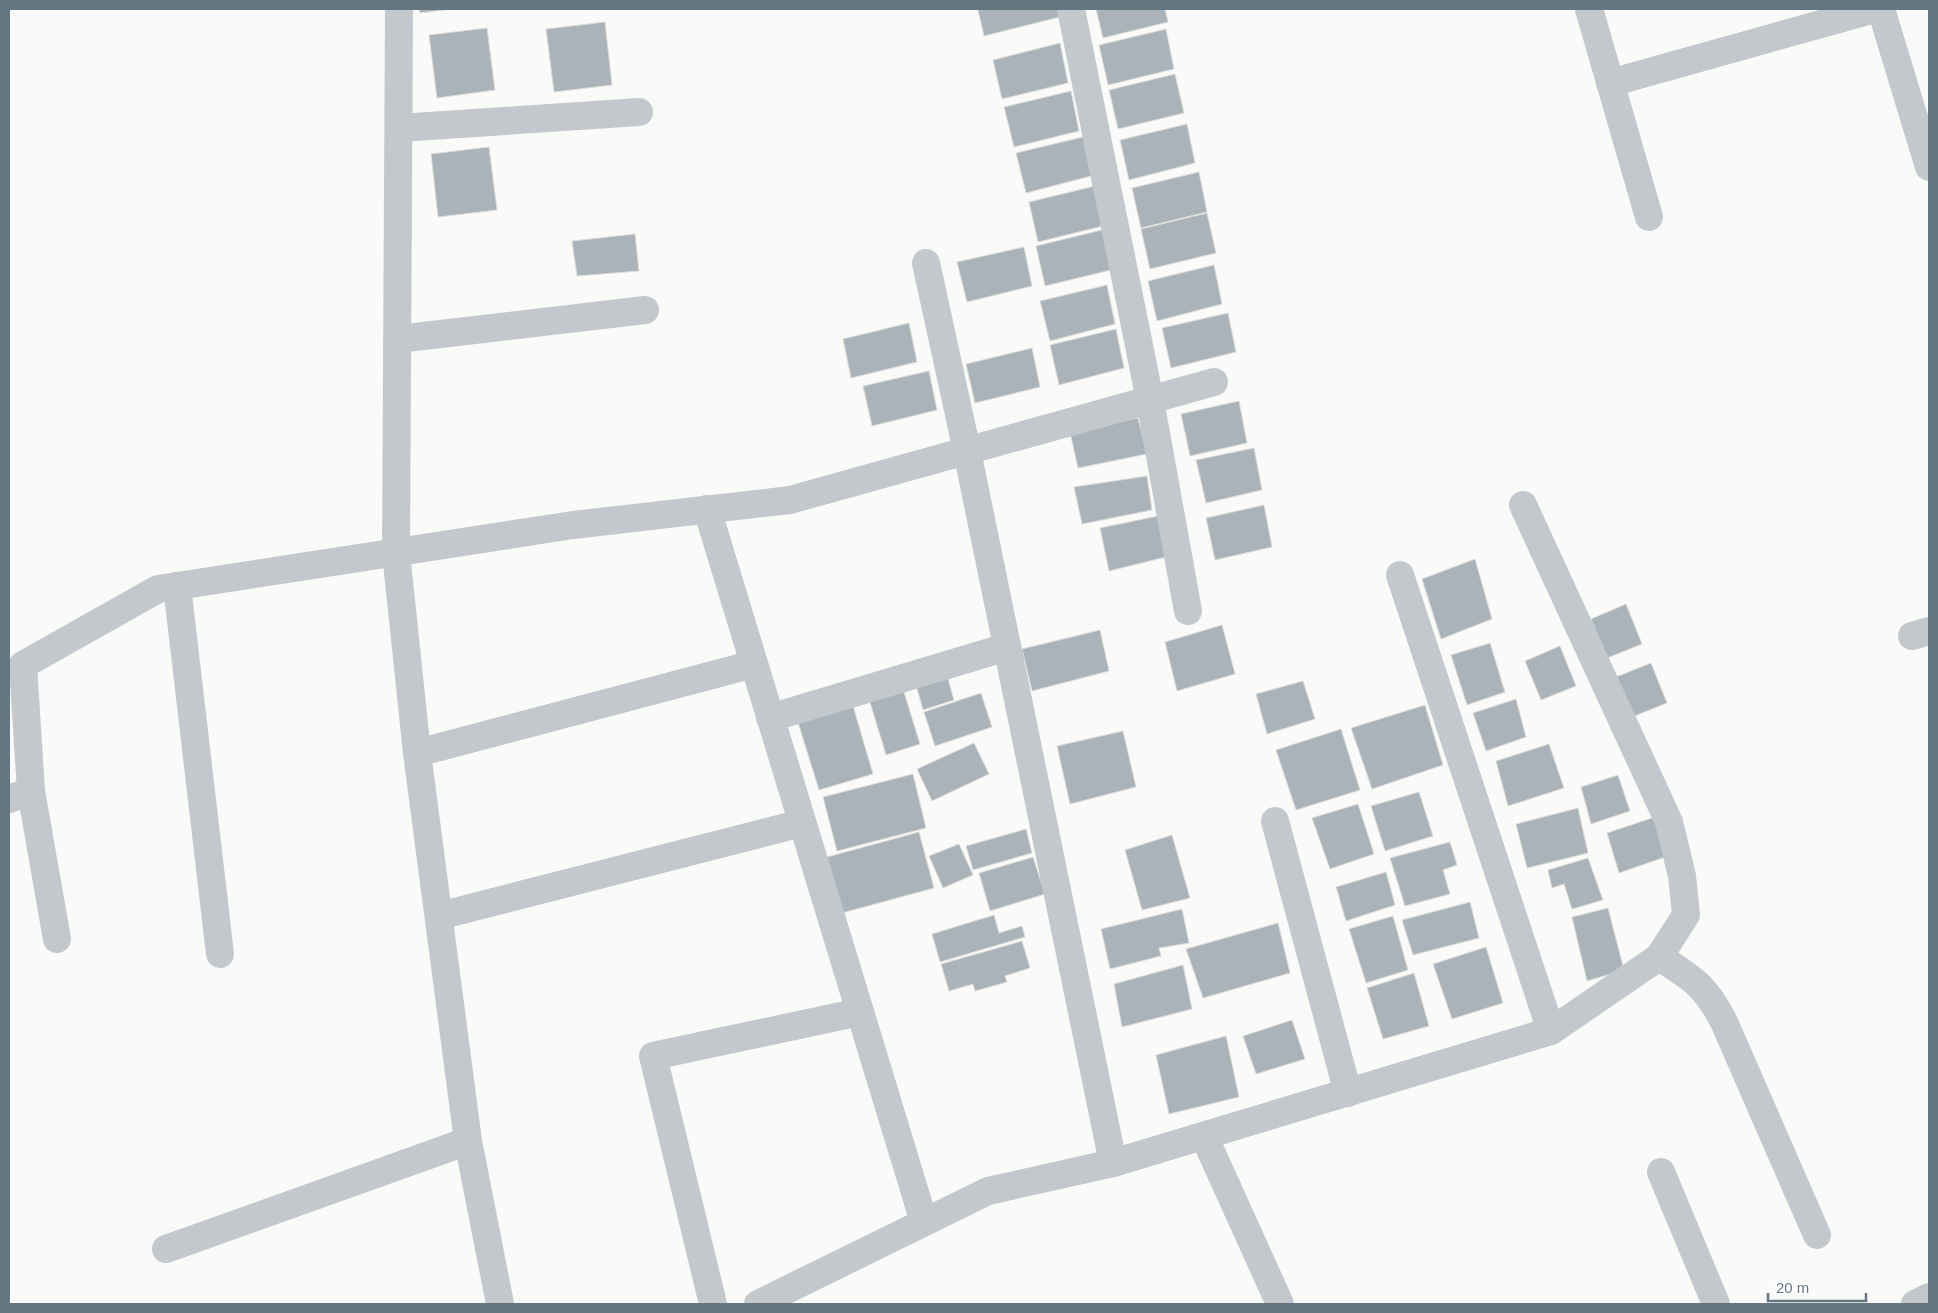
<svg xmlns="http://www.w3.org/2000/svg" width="1938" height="1313" font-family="Arial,sans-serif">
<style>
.building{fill:#aab3b9;stroke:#dcdcda}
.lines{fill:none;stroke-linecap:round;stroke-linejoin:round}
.minor{stroke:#c3c8cc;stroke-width:28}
</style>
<rect width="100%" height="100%" fill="#fafaf8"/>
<!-- building -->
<g class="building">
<polygon points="419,9 452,9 420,13"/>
<polygon points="981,9 1058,9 1060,17 984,36 978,10"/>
<polygon points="1096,9 1165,9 1168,22 1103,38"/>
<polygon points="605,22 612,85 554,92 546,29"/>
<polygon points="487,28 495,90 437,98 429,35"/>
<polygon points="1166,29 1174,69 1108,85 1099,45"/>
<polygon points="1060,43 1068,83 1002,99 993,60"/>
<polygon points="1175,74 1184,113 1118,129 1109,90"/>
<polygon points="1071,91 1079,131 1014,147 1004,107"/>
<polygon points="1187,124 1195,163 1129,180 1120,140"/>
<polygon points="1083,137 1091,176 1026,193 1016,153"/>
<polygon points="489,147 497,210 438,217 431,154"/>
<polygon points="1199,172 1207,212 1141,228 1132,188"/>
<polygon points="1095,186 1103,226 1038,242 1029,202"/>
<polygon points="1207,213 1216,253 1150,269 1141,229"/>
<polygon points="1102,230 1111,270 1045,286 1036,246"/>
<polygon points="635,234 639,271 577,276 572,241"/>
<polygon points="1024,247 1032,286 967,302 957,262"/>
<polygon points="1214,265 1222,304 1157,321 1148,281"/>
<polygon points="1107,285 1115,324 1050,341 1040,301"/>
<polygon points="1228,313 1236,352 1171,368 1162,328"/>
<polygon points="909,323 917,362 851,378 843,339"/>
<polygon points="1116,329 1124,368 1059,385 1050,345"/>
<polygon points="1032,348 1040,387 975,403 966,364"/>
<polygon points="929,371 937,410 872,426 863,386"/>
<polygon points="1239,401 1247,443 1190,456 1181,414"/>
<polygon points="1138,418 1147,454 1078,468 1070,432"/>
<polygon points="1254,448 1262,490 1206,503 1196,460"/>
<polygon points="1147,476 1152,510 1082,524 1074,487"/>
<polygon points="1264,505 1272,547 1215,560 1206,518"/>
<polygon points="1158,516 1166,557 1109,571 1100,528"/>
<polygon points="1475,559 1492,619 1441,639 1422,579"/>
<polygon points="1626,604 1642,644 1607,658 1591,619"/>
<polygon points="1222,625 1235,674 1177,691 1165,642"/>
<polygon points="1100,630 1109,671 1032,691 1022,649"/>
<polygon points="1490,643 1505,692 1467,705 1451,655"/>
<polygon points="1560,646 1576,686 1541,700 1525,661"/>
<polygon points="1651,663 1667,703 1632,717 1616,677"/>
<polygon points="946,672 954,700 923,710 915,681"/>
<polygon points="1303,681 1315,719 1267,734 1256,694"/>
<polygon points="903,689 920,744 886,755 869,699"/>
<polygon points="981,693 992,727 935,746 924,712"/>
<polygon points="851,699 873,774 819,790 796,716"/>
<polygon points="1516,699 1526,737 1486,751 1473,713"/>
<polygon points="1425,705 1443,765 1372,789 1351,728"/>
<polygon points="1341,729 1360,790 1296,810 1276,750"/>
<polygon points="1123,731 1136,787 1070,804 1057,746"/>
<polygon points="974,743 989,774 932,801 917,769"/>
<polygon points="1549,744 1564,788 1508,806 1496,761"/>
<polygon points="913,774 926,828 837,851 823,797"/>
<polygon points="1618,775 1630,811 1591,824 1581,787"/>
<polygon points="1419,792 1433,836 1385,851 1371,806"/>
<polygon points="1358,804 1374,854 1330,869 1312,818"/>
<polygon points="1578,808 1588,853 1527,868 1516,824"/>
<polygon points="1655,817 1668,856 1619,873 1607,833"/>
<polygon points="1026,829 1032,853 973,870 966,846"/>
<polygon points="919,832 934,888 842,913 827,857"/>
<polygon points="1172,835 1190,898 1142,910 1125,850"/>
<polygon points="1450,842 1457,865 1443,870 1450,894 1405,906 1390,858"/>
<polygon points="959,844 973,875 943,888 929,856"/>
<polygon points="1033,857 1045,894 990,911 979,873"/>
<polygon points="1588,858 1603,900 1572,909 1564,884 1552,888 1548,870"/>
<polygon points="1386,872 1395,905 1346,921 1336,887"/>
<polygon points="1470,902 1479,938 1413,955 1402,920"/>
<polygon points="1608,908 1624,970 1587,981 1572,917"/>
<polygon points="1182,909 1189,943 1159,948 1161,956 1110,969 1101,929"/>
<polygon points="994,915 999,933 1022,926 1025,937 940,962 932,934"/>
<polygon points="1393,916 1408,970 1366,983 1349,929"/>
<polygon points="1278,923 1290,973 1203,998 1186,949"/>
<polygon points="1022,941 1030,968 1005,976 1007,982 975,991 973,984 949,991 941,964"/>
<polygon points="1486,947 1503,1003 1452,1019 1433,964"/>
<polygon points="1183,965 1192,1009 1122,1027 1114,984"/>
<polygon points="1414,973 1429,1026 1383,1039 1367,988"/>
<polygon points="1292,1020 1305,1059 1256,1074 1243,1036"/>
<polygon points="1226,1036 1239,1097 1169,1114 1156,1055"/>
</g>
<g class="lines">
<!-- minor -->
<g class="minor">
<polyline points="399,9 396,553 417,753 468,1141 500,1304"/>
<polyline points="1071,9 1150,400 1188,611"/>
<polyline points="1589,9 1649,217"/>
<polyline points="1881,9 1929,167"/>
<polyline points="1610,83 1875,9"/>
<polyline points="399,128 639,112"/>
<polyline points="926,263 967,451 1113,1163"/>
<polyline points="398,339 645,310"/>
<polyline points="707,509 924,1222"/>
<polyline points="1400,575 1551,1031"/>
<polyline points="177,586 220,954"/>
<polyline points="1912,636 1929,631"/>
<polyline points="770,718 1007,647"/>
<polyline points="417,753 754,664"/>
<polyline points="31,791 57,939"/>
<polyline points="9,799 31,791 23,665 158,589 573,525 790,500 1214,382"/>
<polyline points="1275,821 1348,1093"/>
<polyline points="439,916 802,823"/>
<path d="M1659,957c34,22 46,28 65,65l93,213"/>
<polyline points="1204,1136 1280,1304"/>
<polyline points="1661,1172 1716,1304"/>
<polyline points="166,1249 468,1141"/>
<polyline points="713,1304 653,1056 860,1012"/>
<polyline points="758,1304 988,1191 1113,1163 1551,1031 1659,957 1686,915 1682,876 1669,822 1523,505"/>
<polyline points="1915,1304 1929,1297"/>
</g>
</g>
<!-- border -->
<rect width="1938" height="1313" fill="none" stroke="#657683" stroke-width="20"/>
<!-- scale -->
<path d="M1768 1293v8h98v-8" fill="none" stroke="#657683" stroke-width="2.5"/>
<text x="1776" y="1293" font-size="15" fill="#657683" stroke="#ffffff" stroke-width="4" paint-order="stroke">20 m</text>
</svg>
